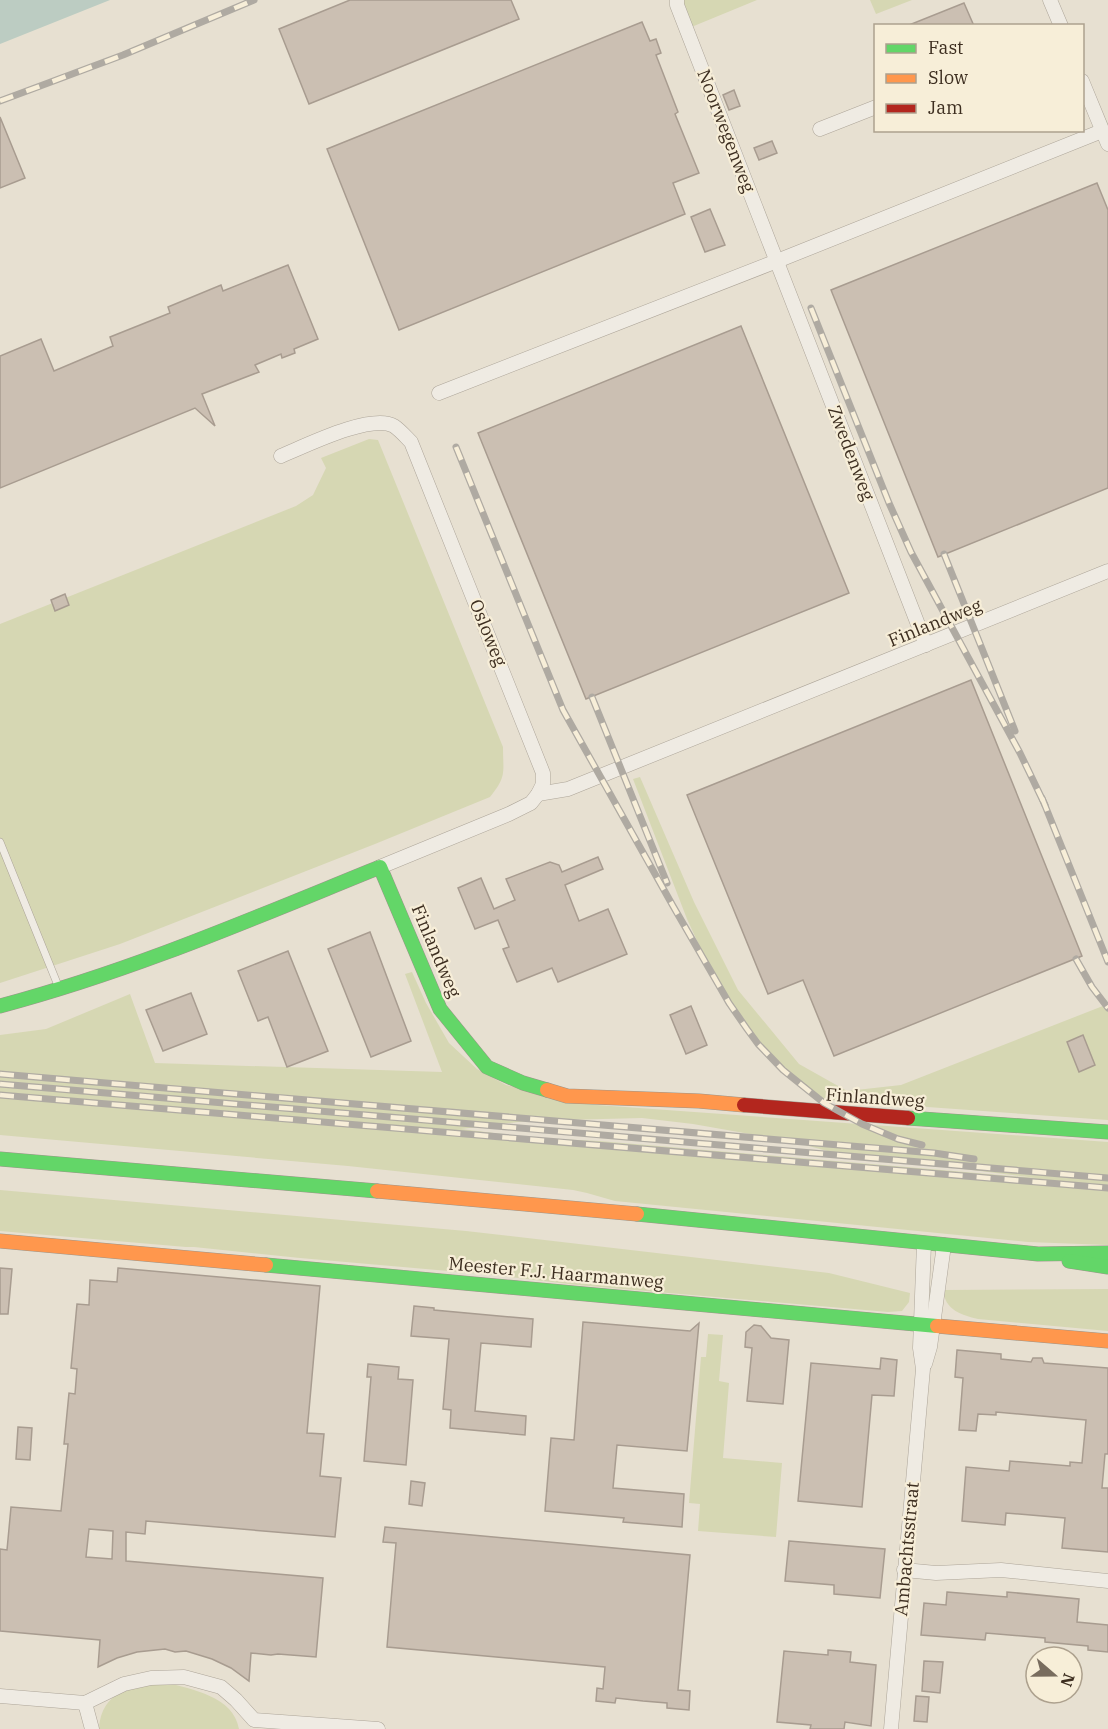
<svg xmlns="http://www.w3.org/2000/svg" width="1108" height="1729" font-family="'IBM Plex Serif',serif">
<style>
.green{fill:#d6d7b3;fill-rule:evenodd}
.water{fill:#bcccc2}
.building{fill:#cbbfb2;stroke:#a89c90;stroke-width:1.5;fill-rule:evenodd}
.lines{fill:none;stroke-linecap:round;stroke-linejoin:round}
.lane-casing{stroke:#ada599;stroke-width:8}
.street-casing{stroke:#ada599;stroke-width:15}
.fast-casing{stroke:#9c958a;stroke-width:15}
.slow-casing{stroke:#9c958a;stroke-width:15}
.jam-casing{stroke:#9c958a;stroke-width:15}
.lane{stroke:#efebe3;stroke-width:7}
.street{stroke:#efebe3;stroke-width:14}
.fast{stroke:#63d668;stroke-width:14}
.slow{stroke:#ff974d;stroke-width:14}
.jam{stroke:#b3261e;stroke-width:14}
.rail-casing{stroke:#afaaa2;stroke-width:7}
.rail{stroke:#f7eed8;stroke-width:4.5;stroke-dasharray:14;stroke-linecap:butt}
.labels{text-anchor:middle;stroke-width:4.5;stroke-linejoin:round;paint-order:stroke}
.street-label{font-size:18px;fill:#3d2e20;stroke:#f7eed8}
</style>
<rect width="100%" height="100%" fill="#e7e0d1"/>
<!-- green -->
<g class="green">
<polygon points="680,0 757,0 689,28"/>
<polygon points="870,0 912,0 876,14"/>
<path d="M369,439l9,1 125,307c0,26 4,29 -13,50l-115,47 -255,100 -120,39v-359l296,-118 17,-11 13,-27 -5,-10z"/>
<polygon points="640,777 694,902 738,990 799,1064 847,1091 901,1085 1108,1004 1108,1120 816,1099 796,1084 756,1043 722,995 687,919 633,779"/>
<path d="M412,972l14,31 23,40 28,26 29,16 91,20 511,37v103l-80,-3 -413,-41 -28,-8 -14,-3 -225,-24 -348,-31v-100l46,-6 84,-35 25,69 287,9 -37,-98zM642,1118l51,6 97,17 45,12 202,25 -438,-37 -63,-3 -75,-9 65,-8z"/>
<polygon points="0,1190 466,1231 829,1273 910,1293 909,1302 902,1311 888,1312 577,1285 494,1275 300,1258 194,1247 186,1247 0,1231"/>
<path d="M1108,1289v42l-130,-12c-17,-4 -33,-9 -35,-29z"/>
<polygon points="708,1334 723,1335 719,1381 729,1383 723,1458 782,1463 776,1537 698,1531 700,1504 689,1503 701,1357 706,1357"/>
<path d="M165,1682c28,8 68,14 74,47h-140c2,-39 35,-43 66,-47z"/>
</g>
<!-- water -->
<polygon class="water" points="0,0 110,0 0,44"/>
<!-- building -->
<g class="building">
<polygon points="350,0 511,0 519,19 309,104 279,29"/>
<polygon points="964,3 974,26 909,26 909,25"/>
<polygon points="642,22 650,41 656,39 661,53 656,55 678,112 675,114 699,173 673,183 685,214 399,330 327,149"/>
<polygon points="734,90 740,106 729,110 723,95"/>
<polygon points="0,117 25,178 0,188"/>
<polygon points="772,141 777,153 759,160 754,148"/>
<polygon points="1097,183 1108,210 1108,488 938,557 831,290"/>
<polygon points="710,209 725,245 705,252 691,217"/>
<polygon points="288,265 318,339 294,349 295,353 282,358 281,354 255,365 259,372 202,394 215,426 195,408 0,488 0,356 41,339 54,371 113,346 110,337 170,313 168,307 221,285 223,291"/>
<polygon points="741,326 849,593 586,699 478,433"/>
<polygon points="65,594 69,605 55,611 51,600"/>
<polygon points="971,680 1082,956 834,1056 803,980 768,994 687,795"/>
<polygon points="598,857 603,869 565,885 579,921 608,909 627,954 558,982 552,968 517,982 503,949 509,947 498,920 475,929 458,888 481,878 494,909 515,900 506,879 550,862 559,865 562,872"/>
<polygon points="370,932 411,1041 371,1057 328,949"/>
<polygon points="288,951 328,1051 287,1067 268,1017 258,1021 238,971"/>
<polygon points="191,993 207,1034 163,1051 146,1010"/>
<polygon points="691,1006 707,1045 686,1054 670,1015"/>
<polygon points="1083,1035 1095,1065 1079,1072 1067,1042"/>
<polygon points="0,1268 12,1269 8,1314 0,1314"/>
<path d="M118,1268l202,18 -13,147 17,1 -4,42 21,2 -6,59 -189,-16 -1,13 -19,-2v29l197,17 -7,79 -38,-3 -7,1 -20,-2 -2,28 -18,-13 -19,-9 -26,-8 -11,1 -10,-3 -28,3 -20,6 -19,9 2,-27 -100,-9v-82l7,1 4,-43 50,4 7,-67h-4l5,-51 6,1 2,-25 -6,-1 6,-64 12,1 1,-25 27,2zM89,1529l24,2 -1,28 -26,-2z"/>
<polygon points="414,1306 434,1308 434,1310 533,1319 531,1347 481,1343 475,1411 526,1416 525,1435 450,1428 451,1410 443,1409 449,1339 411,1336"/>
<polygon points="583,1322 690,1331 699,1323 687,1451 617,1445 613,1488 684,1494 682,1527 623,1522 624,1518 545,1511 551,1438 574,1440"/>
<polygon points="754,1325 761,1326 771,1338 789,1340 783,1404 747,1401 752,1348 745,1347 746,1332"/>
<polygon points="957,1350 1001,1354 1001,1359 1031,1362 1033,1358 1042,1358 1044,1363 1108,1368 1108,1454 1105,1454 1102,1488 1108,1488 1108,1552 1062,1548 1065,1518 1006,1513 1005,1525 962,1521 966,1467 1009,1471 1010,1461 1070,1466 1070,1462 1082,1463 1086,1420 996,1412 996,1415 978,1414 976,1431 959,1430 963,1378 955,1377"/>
<polygon points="881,1358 897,1360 894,1396 872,1395 862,1507 798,1501 811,1363 880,1369"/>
<polygon points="368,1364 399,1367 398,1379 413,1380 406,1465 364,1461 371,1377 367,1377"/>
<polygon points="18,1427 32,1428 30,1460 16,1459"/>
<polygon points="411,1481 425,1483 422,1506 409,1504"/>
<polygon points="385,1527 690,1555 678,1690 690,1691 689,1710 667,1708 667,1703 643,1701 616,1698 615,1703 596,1701 597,1688 603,1689 605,1667 387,1647 396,1543 383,1542"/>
<polygon points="789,1541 885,1549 880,1598 834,1594 834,1585 785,1581"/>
<polygon points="947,1592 1007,1597 1007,1592 1079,1599 1077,1622 1108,1625 1108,1652 1088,1650 1088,1646 1045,1642 1045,1638 986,1633 985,1640 921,1635 924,1603 946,1605"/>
<polygon points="828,1650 851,1652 850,1662 876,1665 871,1726 845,1722 844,1729 810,1729 811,1725 777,1722 784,1651 828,1655"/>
<polygon points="924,1661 943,1662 940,1693 922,1691"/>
<polygon points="916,1696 929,1697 927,1722 914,1721"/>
</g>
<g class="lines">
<!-- lane casing -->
<g class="lane-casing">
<polyline id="lane" points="0,842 59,988"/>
</g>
<!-- street casing -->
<g class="street-casing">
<g id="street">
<polyline points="677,0 677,5 926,645"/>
<polyline points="1050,0 1061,26"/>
<polyline points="1082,81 1108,144"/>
<polyline points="820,129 876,107"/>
<polyline points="439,393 777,261 1102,131"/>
<path d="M281,456c24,-10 90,-43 113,-30 6,4 12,11 17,16l132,331v11l-5,10 -7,9 -22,11 -129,53"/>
<polyline points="538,794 568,789 1108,571"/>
<polyline points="925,1364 930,1347 944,1245"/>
<polyline points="904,1570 936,1573 1001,1570 1108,1581"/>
<polyline points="0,1696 85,1703 124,1684 151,1678 184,1677 221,1687 236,1700 254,1720 378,1729"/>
<polyline points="85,1703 92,1729"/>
<polyline points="891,1729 923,1369 920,1348 924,1244"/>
</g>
</g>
<!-- fast casing -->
<g class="fast-casing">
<g id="fast">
<path d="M0,1006c132,-35 254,-88 380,-139l60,142 47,58 36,16 24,7"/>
<polyline points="908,1118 1108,1132"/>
<polyline points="0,1159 377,1191"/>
<polyline points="637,1214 1038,1254 1108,1253"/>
<polyline points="1069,1261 1108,1267"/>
<polyline points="266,1265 937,1326"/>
</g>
</g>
<!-- slow casing -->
<g class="slow-casing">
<g id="slow">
<polyline points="547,1090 567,1096 699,1101 744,1105"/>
<polyline points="377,1191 637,1214"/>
<polyline points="0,1241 266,1265"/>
<polyline points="937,1326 1108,1341"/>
</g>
</g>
<!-- jam casing -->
<g class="jam-casing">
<polyline id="jam" points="744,1105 908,1118"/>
</g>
<!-- lane -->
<use href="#lane" class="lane"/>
<!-- street -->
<use href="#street" class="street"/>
<!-- fast -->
<use href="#fast" class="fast"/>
<!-- slow -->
<use href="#slow" class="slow"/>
<!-- jam -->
<use href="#jam" class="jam"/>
<!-- rail casing -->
<g class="rail-casing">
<g id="rail">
<polyline points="0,101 123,55 254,0"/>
<polyline points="811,308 889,503 911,552 1020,753 1045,805"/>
<polyline points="456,447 563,710 673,906 729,1003 747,1029 758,1044 783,1070 824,1103 862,1124 898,1139 922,1145"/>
<polyline points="944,554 1015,731"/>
<polyline points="592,697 667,883"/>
<polyline points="1042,798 1108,962"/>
<polyline points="1076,959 1092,987 1108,1008"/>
<polyline points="0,1074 934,1153 974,1159"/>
<polyline points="0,1084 1108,1178"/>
<polyline points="0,1095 1108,1188"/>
</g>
</g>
<!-- rail -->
<use href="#rail" class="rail"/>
</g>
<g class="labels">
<!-- street labels -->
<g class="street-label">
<text transform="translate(726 131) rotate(69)" y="6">Noorwegenweg</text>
<text transform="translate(851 453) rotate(69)" y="6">Zwedenweg</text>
<text transform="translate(935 623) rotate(-22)" y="6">Finlandweg</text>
<text transform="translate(488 633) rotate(68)" y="6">Osloweg</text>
<text transform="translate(436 951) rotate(67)" y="6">Finlandweg</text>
<text transform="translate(875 1098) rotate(4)" y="6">Finlandweg</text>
<text transform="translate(556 1273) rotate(5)" y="6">Meester F.J. Haarmanweg</text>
<text transform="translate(907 1549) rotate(-85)" y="6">Ambachtsstraat</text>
</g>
</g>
<!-- legend -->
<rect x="874" y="24" width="210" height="108" fill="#f7eed8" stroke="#ada18e" stroke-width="1.5"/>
<rect x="886" y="44" width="30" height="9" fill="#63d668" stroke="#ada18e" stroke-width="1.5"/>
<text x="928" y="54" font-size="18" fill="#3d2e20">Fast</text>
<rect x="886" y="74" width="30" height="9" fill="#ff974d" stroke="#ada18e" stroke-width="1.5"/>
<text x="928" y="84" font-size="18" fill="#3d2e20">Slow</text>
<rect x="886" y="104" width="30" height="9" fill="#b3261e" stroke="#ada18e" stroke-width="1.5"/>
<text x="928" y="114" font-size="18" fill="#3d2e20">Jam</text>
<!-- north arrow -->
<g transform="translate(1054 1675) rotate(110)"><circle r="28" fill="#f7eed8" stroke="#ada18e" stroke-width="1.5"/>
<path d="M0-4.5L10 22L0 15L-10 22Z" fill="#786c5e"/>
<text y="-9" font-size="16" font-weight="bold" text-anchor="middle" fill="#3d2e20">N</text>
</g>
</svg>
